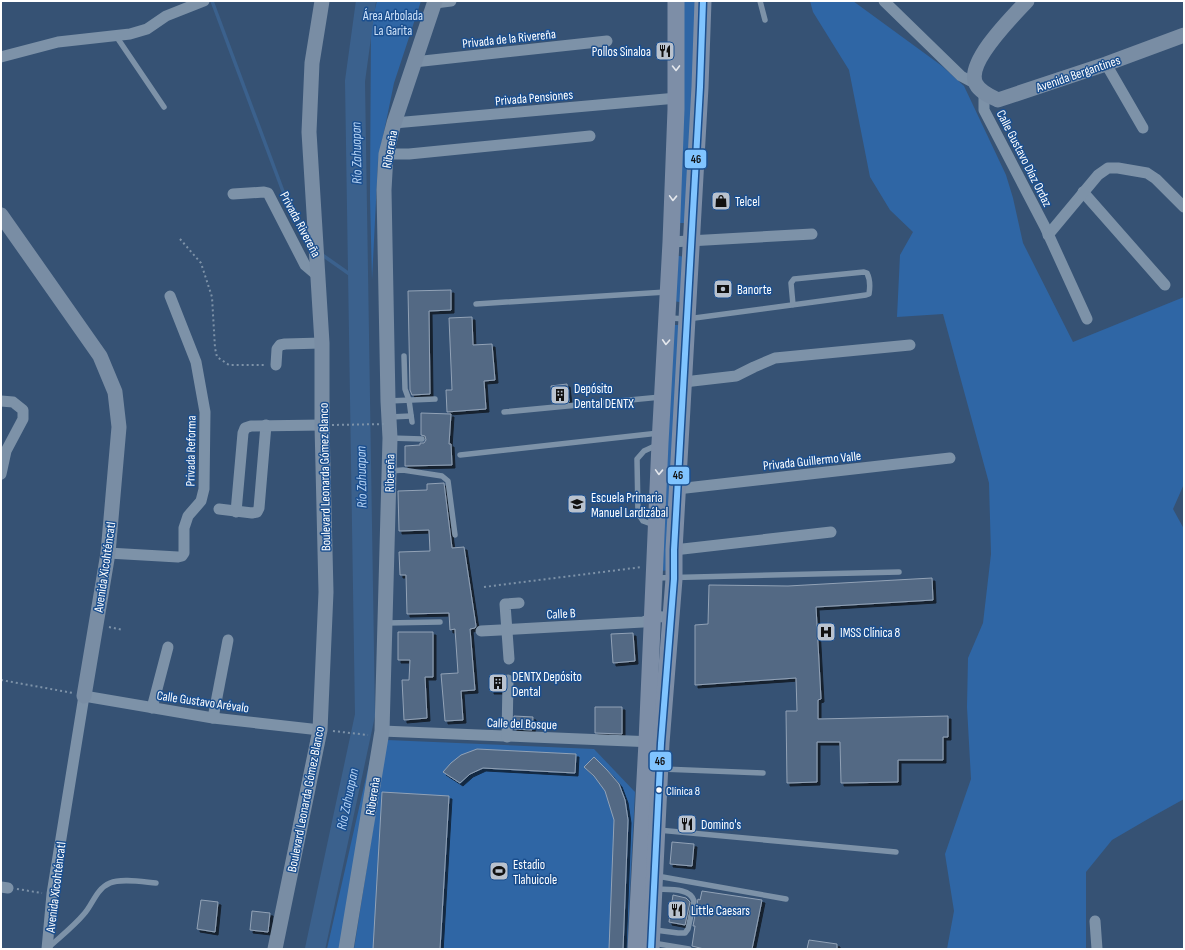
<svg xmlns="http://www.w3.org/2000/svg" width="1185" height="950" font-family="'Sofia Sans Condensed',sans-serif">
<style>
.green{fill:#2f66a5}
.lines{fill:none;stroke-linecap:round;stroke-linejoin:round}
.stream{stroke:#3b618d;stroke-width:3.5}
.river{stroke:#3b618d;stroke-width:20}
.building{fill:#526984;stroke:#92a2b6;filter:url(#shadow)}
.path{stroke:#7d92a8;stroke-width:2;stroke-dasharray:2 3;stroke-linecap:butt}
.lane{stroke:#7d92a8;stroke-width:5.5}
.street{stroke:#7d92a8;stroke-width:11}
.secondary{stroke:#798da4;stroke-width:15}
.primary{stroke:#7d8ea7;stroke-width:17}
.path-bridge{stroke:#7d92a8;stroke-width:2;stroke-dasharray:2 3;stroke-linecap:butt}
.bus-1-casing{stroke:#1b4f8f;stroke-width:9}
.bus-1{stroke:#80c4ff;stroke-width:6}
.oneway{stroke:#e5e8ed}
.bus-dot{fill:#fff;stroke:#1b4f8f;stroke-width:1.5}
.labels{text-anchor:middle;stroke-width:3;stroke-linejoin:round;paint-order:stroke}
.bus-label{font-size:12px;fill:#fff;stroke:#1b4f8f;text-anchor:start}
.park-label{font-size:13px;fill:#cfe3fa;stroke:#1b4f8f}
.street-label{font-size:13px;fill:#fff;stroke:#1b4f8f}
.poi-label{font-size:13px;fill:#fff;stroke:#1b4f8f;text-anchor:start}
.water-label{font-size:14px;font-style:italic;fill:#b5d3f5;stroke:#1b4f8f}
.line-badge{stroke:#1b4f8f;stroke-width:1.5}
.pale-badge-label{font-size:11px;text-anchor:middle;font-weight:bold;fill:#111}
</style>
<defs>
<filter id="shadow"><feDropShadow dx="3" dy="3" stdDeviation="0" flood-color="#0009"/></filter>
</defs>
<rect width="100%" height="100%" fill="#365274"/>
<!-- green -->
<g class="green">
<polygon points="377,1 421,1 394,83 378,161 372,280 370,197 371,25"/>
<polygon points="679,1 697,1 688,223 676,223"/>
<polygon points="810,1 853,1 942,66 964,86 1006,175 1013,198 1023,243 1073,342 1184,297 1184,484 1173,509 1184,529 1184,799 1148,819 1112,840 1086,872 1086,949 947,949 954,911 945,854 971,779 967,707 968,658 983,623 991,554 989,483 943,314 897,317 900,255 913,232 890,210 870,177 849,70 813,12"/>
<polygon points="674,255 685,257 684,303 674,301"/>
<polygon points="671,325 686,325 671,570 659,571"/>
<polygon points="387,740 594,749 635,792 627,949 354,949"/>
<polygon points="374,742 340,949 327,949"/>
</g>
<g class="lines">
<!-- stream -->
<g class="stream">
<polyline points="212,1 284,194 310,240"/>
<polyline points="321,254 358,280"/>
</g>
<!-- river -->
<polyline class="river" points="315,949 365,715 355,81 366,1"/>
</g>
<!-- building -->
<g class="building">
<polygon points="451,290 451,310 429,311 430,394 412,395 410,390 408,291"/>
<polygon points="472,317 473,345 492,344 495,380 484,381 486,409 447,412 446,390 452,390 449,318"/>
<polygon points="567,384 569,402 553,403 551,386"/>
<polygon points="421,413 451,414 449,444 451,444 452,465 405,466 405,446 420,445 420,443 424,443 426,440 425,436 421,435"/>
<polygon points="444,483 452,548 464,547 476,626 475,628 470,629 475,690 461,691 463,720 445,721 441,674 458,673 455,629 450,630 449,613 407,614 406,575 400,575 399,552 430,551 429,530 399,531 398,491 427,490 427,484"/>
<polygon points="932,578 933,600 816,607 821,699 818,700 818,719 948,716 948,737 943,737 943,760 898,760 898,782 841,783 840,742 817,742 817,782 787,783 786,711 797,711 796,678 695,685 695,625 708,624 709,585 788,586"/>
<polygon points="398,632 433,632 433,677 425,677 427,718 404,720 402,680 409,680 410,660 398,660"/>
<polygon points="633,633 635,661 613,663 611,634"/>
<polygon points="491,675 504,675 501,679 501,691 491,691"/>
<polygon points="595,707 622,707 622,734 595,733"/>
<polygon points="514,716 533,717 532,730 514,729"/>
<polygon points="477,749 576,754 575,773 483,768 470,774 460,783 443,772 451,763 461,755"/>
<polygon points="594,757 607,770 619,784 625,800 628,820 623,949 609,949 614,820 605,791 594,776 584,767"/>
<polygon points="382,792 449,796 440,949 373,949"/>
<polygon points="672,842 694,844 692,866 670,864"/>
<polygon points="702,891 762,900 752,949 704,949 692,946 695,926 693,926 698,899 700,900"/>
<polygon points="673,895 686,898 690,902 685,925 669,922"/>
<polygon points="201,900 218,902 215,932 197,929"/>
<polygon points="252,911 270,913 268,932 250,930"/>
<polygon points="809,940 837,944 837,949 807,949"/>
</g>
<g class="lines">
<!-- path -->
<g class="path">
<polyline points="180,239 201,263 212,297 215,348 217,357 229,365 265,365"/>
<polyline points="484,587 642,567"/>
<polyline points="109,627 123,630"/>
<polyline points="1,680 73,693"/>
<polyline points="333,731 368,735"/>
<polyline points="17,889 42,893"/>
</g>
<!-- lane -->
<g class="lane">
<polyline points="760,1 765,20"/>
<polyline points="116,36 164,107"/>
<polyline points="476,304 666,292"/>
<path d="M670,318l17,1 179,-24 3,-1c1,-6 1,-15 -2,-21l-3,-1 -70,7 -3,4 2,22"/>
<polyline points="404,356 405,389 409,400 412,422"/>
<polyline points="388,401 435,399"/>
<polyline points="504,412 661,397"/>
<polyline points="390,417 411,416"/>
<polyline points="390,438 422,439"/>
<polyline points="460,455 659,433"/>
<polyline points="389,471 403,470 442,476 448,481 455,535"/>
<polyline points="654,525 643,521 638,513 637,459 644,451 657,445"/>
<polyline points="655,578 899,572"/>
<polyline points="386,623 440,622"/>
<polyline points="662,769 763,773"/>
<polyline points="658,830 896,852"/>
<polyline points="657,876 786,899"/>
<path d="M655,930l23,3h7l3,-4 6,-28c-4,-14 -27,-11 -39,-12"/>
<polyline points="653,943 689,949"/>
<path d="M48,948c12,-11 26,-22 36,-34 9,-10 12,-25 26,-31 11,-5 34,-1 46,0"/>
</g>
<!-- street -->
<g class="street">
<polyline points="884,1 961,76 976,84"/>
<polyline points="435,3 451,1"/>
<polyline points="1,57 58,42 130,34 147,29 166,16 204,1"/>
<polyline points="414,62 607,41"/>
<polyline points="1106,64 1143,128"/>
<polyline points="984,93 984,110 1045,227 1087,319"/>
<polyline points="394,123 677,98"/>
<polyline points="386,154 409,154 590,136"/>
<polyline points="1083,192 1165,285"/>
<polyline points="233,194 264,192 268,193 305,265 318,276"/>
<polyline points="1048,235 1098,175 1108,168 1118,168 1147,173 1156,179 1184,207"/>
<polyline points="671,242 812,234"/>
<polyline points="276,365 277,349 280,345 285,344 322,343"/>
<polyline points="684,382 736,376 754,367 775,358 910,345"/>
<polyline points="1,401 13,402 23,410 23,419 6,451 1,474"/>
<polyline points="677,489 950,458"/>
<polyline points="219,509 252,513 257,512 259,508 266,425"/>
<polyline points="236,512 243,433 245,428 251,426 322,425"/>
<polyline points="674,550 831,532"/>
<polyline points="108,553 178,557 182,556 184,553 184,528 188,516 201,501 204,489 205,412 196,362 170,296"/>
<path d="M481,631l162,-9c10,-4 17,-8 28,-3"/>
<polyline points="509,659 505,604 519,603"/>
<polyline points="152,708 168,647"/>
<polyline points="213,718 228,640"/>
<polyline points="382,731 654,742"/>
<polyline points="507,737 508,680"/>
<polyline points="1,887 8,888"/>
<polyline points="1095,921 1097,949"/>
<polyline points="47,949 52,894 84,696 213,718 320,730"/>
</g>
<!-- secondary -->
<g class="secondary">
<path d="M1027,1c-14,15 -62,62 -51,83 4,8 14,12 22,16l108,-36 78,-29"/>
<polyline points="1,215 100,356 115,392 119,427 108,553 84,696"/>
<polyline points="275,949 320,730 326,592 322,425 322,343 309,132 312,63 322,1"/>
<polyline points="346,949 382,731 390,438 388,401 384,190 386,154 394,123 435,1"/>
</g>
<!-- primary -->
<g class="primary">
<polyline points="636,949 647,742 660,443 671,242 676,109 676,1"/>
<polyline points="651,949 661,743 674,579 674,550 700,87 703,1"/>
</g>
<!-- path-bridge -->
<polyline class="path-bridge" points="332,425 386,424"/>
<!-- bus-1 casing -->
<g class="bus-1-casing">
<polyline id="bus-1" points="651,949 661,743 674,579 674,550 700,87 703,1"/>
</g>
<!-- bus-1 -->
<use href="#bus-1" class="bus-1"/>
</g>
<!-- one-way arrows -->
<defs><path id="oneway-chevron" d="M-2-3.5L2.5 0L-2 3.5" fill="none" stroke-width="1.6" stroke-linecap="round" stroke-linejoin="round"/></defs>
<g class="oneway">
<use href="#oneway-chevron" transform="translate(676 68) rotate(89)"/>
<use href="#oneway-chevron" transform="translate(673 198) rotate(92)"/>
<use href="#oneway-chevron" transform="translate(666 342) rotate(93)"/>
<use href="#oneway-chevron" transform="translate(659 472) rotate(92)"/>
</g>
<!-- icons -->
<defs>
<g id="restaurant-square" transform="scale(1)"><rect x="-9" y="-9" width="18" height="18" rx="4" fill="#b9c2ce" stroke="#1b4f8f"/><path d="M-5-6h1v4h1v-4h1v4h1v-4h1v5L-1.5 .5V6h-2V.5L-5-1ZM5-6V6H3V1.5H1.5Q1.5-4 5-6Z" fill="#111"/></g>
<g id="shop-square" transform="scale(1)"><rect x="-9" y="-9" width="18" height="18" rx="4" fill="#b9c2ce" stroke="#1b4f8f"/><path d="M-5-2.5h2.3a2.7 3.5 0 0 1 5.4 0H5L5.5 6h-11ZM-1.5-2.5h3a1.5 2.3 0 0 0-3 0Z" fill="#111"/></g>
<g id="bank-square" transform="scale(1)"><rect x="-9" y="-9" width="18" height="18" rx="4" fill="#b9c2ce" stroke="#1b4f8f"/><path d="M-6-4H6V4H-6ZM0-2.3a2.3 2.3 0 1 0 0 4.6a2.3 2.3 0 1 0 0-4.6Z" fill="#111"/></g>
<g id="building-square" transform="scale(1)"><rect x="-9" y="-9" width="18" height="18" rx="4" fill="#b9c2ce" stroke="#1b4f8f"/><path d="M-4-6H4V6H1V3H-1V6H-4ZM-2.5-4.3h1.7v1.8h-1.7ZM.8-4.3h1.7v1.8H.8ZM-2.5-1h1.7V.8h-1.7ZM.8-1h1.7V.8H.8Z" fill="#111"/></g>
<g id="school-square" transform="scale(1)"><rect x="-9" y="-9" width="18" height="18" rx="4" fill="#b9c2ce" stroke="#1b4f8f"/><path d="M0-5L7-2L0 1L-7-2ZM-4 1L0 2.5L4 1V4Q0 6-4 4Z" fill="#111"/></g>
<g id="hospital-square" transform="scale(1)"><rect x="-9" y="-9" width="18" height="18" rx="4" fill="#b9c2ce" stroke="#1b4f8f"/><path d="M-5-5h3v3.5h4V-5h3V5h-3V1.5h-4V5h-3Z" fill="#111"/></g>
<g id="stadium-square" transform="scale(1)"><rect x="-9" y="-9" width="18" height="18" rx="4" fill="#b9c2ce" stroke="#1b4f8f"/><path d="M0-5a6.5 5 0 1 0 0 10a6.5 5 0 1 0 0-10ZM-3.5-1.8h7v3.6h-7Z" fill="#111"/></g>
</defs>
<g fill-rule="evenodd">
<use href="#restaurant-square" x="665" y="51"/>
<use href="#shop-square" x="721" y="201"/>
<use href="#bank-square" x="723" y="289"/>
<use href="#building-square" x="560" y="395"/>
<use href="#school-square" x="577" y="504"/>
<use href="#hospital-square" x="826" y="632"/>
<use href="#building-square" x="498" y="683"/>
<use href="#restaurant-square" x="687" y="824"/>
<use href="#stadium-square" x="499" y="871"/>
<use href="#restaurant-square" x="677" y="910"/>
</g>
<!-- markers -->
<circle class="bus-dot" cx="659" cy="790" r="3.5"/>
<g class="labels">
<!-- bus labels -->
<g class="bus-label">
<text x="666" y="795">Clínica 8</text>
</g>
<!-- park labels -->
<g class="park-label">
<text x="393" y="20">Área Arbolada<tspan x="393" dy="15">La Garita</tspan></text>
</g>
<!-- street labels -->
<g class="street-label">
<text transform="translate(509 38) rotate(-6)" y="5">Privada de la Rivereña</text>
<text transform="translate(1078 73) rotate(-19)" y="5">Avenida Bergantines</text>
<text transform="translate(534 97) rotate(-5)" y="5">Privada Pensiones</text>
<text transform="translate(389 149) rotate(-80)" y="5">Ribereña</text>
<text transform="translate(1025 158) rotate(63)" y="5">Calle Gustavo Díaz Ordaz</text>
<text transform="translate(301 224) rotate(62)" y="5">Privada Rivereña</text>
<text transform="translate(190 451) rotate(-89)" y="5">Privada Reforma</text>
<text transform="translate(812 460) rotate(-6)" y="5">Privada Guillermo Valle</text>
<text transform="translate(389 473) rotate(-89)" y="5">Ribereña</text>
<text transform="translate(324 477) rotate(-91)" y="5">Boulevard Leonarda Gómez Blanco</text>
<text transform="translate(104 567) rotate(-82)" y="5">Avenida Xicohténcatl</text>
<text transform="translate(561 613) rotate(-3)" y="5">Calle B</text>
<text transform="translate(203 701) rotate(8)" y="5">Calle Gustavo Arévalo</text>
<text transform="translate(522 723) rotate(2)" y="5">Calle del Bosque</text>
<text transform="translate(372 796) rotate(-81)" y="5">Ribereña</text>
<text transform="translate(305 799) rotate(-79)" y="5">Boulevard Leonarda Gómez Blanco</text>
<text transform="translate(55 887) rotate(-83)" y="5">Avenida Xicohténcatl</text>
</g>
<!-- poi labels -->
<g class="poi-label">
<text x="651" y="56" text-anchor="end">Pollos Sinaloa</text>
<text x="735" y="206">Telcel</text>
<text x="737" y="294">Banorte</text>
<text x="574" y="393">Depósito<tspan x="574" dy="15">Dental DENTX</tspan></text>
<text x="591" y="502">Escuela Primaria<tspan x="591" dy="15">Manuel Lardizábal</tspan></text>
<text x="840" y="637">IMSS Clínica 8</text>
<text x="512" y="681">DENTX Depósito<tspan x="512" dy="15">Dental</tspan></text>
<text x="701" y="829">Domino's</text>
<text x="513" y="869">Estadio<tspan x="513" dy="15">Tlahuicole</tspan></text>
<text x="691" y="915">Little Caesars</text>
</g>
<!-- water labels -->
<g class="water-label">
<text transform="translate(356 153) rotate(-91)" y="5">Río Zahuapan</text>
<text transform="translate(361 477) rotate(-91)" y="5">Río Zahuapan</text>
<text transform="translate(347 799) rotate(-78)" y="5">Río Zahuapan</text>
</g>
</g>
<g class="line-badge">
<rect x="684" y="149" width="23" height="20" rx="4" fill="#80c4ff"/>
<rect x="667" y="466" width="23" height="19" rx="4" fill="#80c4ff"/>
<rect x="649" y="751" width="23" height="20" rx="4" fill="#80c4ff"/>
</g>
<g class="pale-badge-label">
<text x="696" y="163">46</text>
<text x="678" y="479">46</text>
<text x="660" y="765">46</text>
</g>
<!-- border -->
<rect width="1185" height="950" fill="none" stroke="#ffffff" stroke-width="4"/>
</svg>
